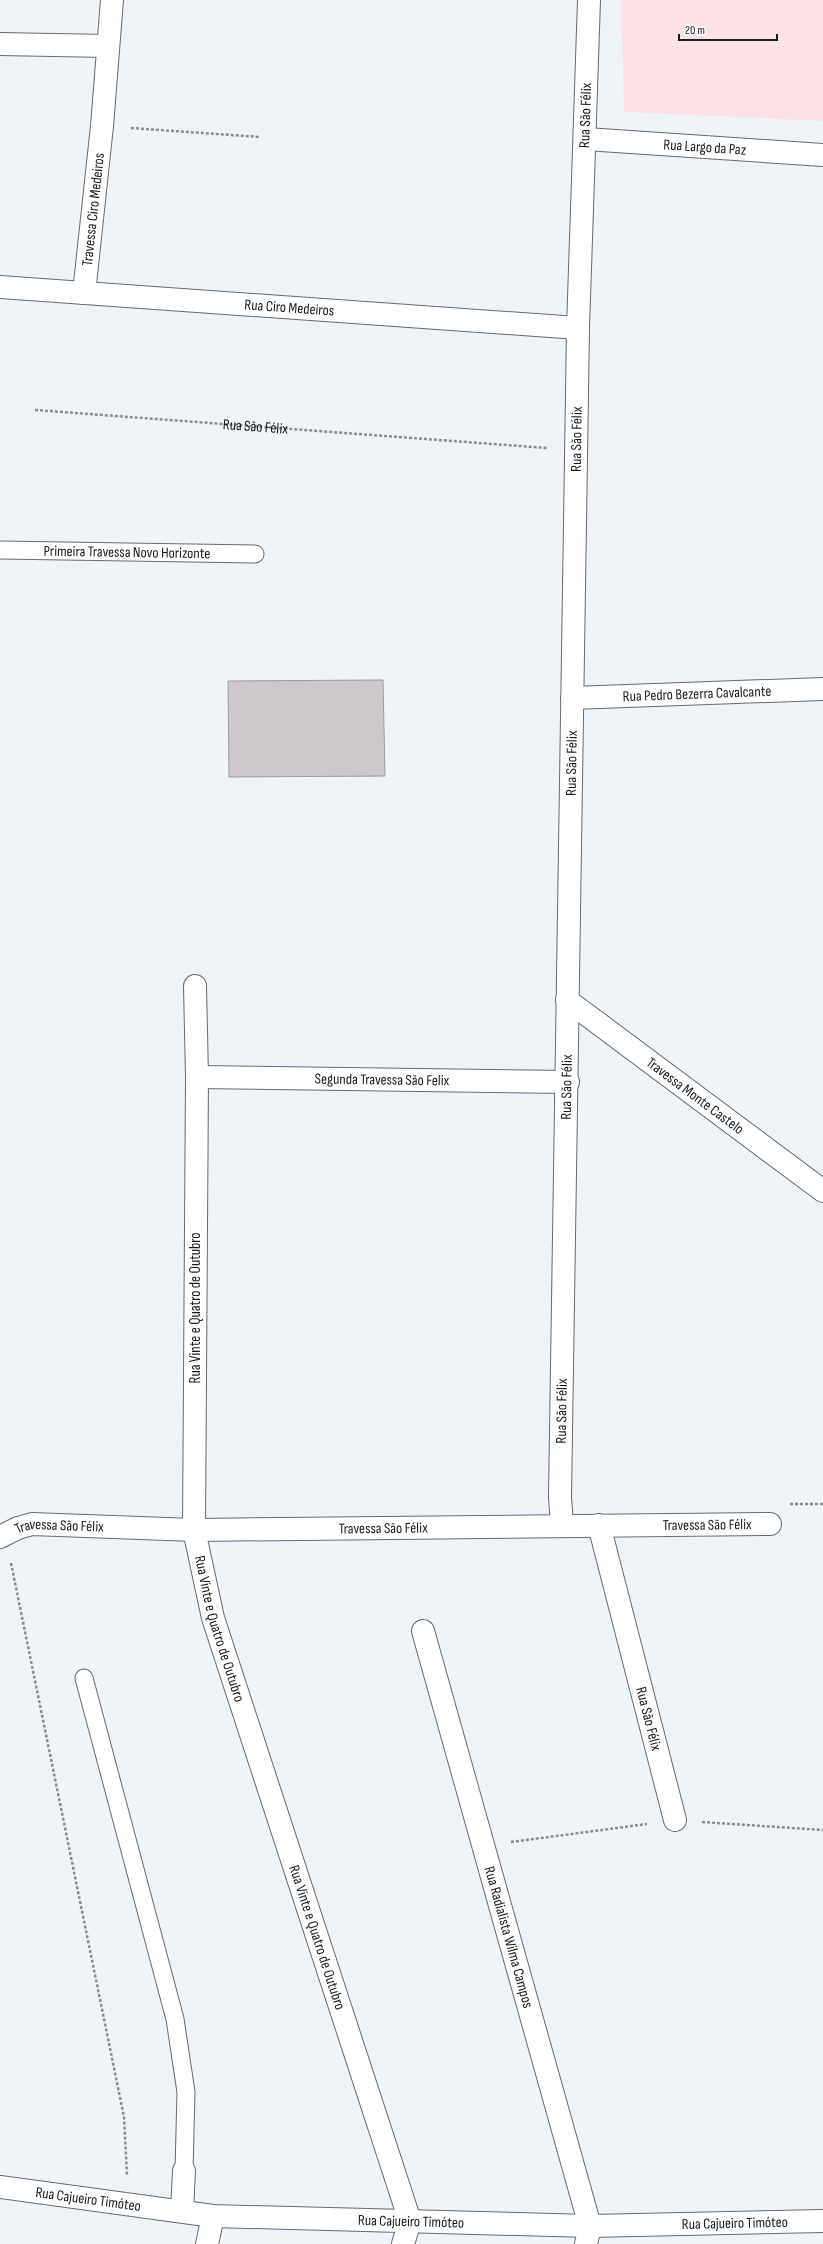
<svg xmlns="http://www.w3.org/2000/svg" width="823" height="2244" font-family="'Sofia Sans Condensed',sans-serif">
<style>
.education{fill:#fce2e7}
.building{fill:#cec8cd;stroke:#a09a9f}
.lines{fill:none;stroke-linecap:round;stroke-linejoin:round}
.lane-casing{stroke:#666a6f;stroke-width:19}
.street-casing{stroke:#666a6f;stroke-width:24}
.path{stroke:#8b8e91;stroke-width:2.5;stroke-dasharray:3 2;stroke-linecap:butt}
.lane{stroke:#fff;stroke-width:17}
.street{stroke:#fff;stroke-width:22}
.labels{text-anchor:middle;stroke-width:3.5;stroke-linejoin:round;paint-order:stroke}
.street-label{font-size:15px;fill:#1a1b1d;stroke:#fff}
</style>
<rect width="100%" height="100%" fill="#eff4f9"/>
<!-- education -->
<polygon class="education" points="621,0 823,0 823,121 624,112"/>
<!-- building -->
<polygon class="building" points="383,680 385,776 229,777 228,681"/>
<g class="lines">
<!-- lane casing -->
<g class="lane-casing">
<g id="lane">
<path id="s2" d="M0,550l255,4"/>
<polyline points="84,1678 175,2019 186,2092 184,2171"/>
</g>
</g>
<!-- street casing -->
<g class="street-casing">
<g id="street">
<polyline points="0,44 107,46"/>
<path id="s3" d="M586,139l237,16"/>
<path id="s4" d="M0,287l578,41"/>
<path id="s5" d="M84,293l18,-167 10,-126"/>
<path id="s6" d="M572,698l251,-9"/>
<path id="s7" d="M195,986l2,91 -3,453 19,88 197,603 -7,23"/>
<path id="s8" d="M567,1000l256,191"/>
<path id="s9" d="M197,1077l371,5"/>
<path id="s10" d="M562,1525l-2,-28 18,-1169 11,-328"/>
<path id="s11" d="M599,1525l76,295"/>
<path id="s12" d="M0,1537l18,-9 14,-4 162,6 576,-6"/>
<path id="s13" d="M423,1631l167,595 -4,18"/>
<path id="s14" d="M0,2187l213,29 377,10 233,-5"/>
<polyline points="182,2211 184,2171"/>
<polyline points="207,2244 213,2216"/>
</g>
</g>
<!-- path -->
<g class="path">
<polyline points="131,128 260,137"/>
<path id="s1" d="M35,410l512,38"/>
<polyline points="790,1504 823,1504"/>
<polyline points="11,1563 124,2117 127,2175"/>
<polyline points="702,1822 823,1830"/>
<polyline points="511,1842 647,1824"/>
</g>
<!-- lane -->
<use href="#lane" class="lane"/>
<!-- street -->
<use href="#street" class="street"/>
</g>
<g class="labels">
<!-- street labels -->
<g class="street-label">
<text dy="5" stroke="none"><textPath href="#s10" startOffset="1410">Rua São Félix</textPath></text>
<text dy="5" stroke="none"><textPath href="#s3" startOffset="119">Rua Largo da Paz</textPath></text>
<text dy="5" stroke="none"><textPath href="#s5" startOffset="84">Travessa Ciro Medeiros</textPath></text>
<text dy="5" stroke="none"><textPath href="#s4" startOffset="290">Rua Ciro Medeiros</textPath></text>
<text dy="5" stroke="none"><textPath href="#s1" startOffset="221">Rua São Félix</textPath></text>
<text dy="5" stroke="none"><textPath href="#s10" startOffset="1086">Rua São Félix</textPath></text>
<text dy="5" stroke="none"><textPath href="#s2" startOffset="127">Primeira Travessa Novo Horizonte</textPath></text>
<text dy="5" stroke="none"><textPath href="#s6" startOffset="125">Rua Pedro Bezerra Cavalcante</textPath></text>
<text dy="5" stroke="none"><textPath href="#s10" startOffset="762">Rua São Félix</textPath></text>
<text dy="5" stroke="none"><textPath href="#s9" startOffset="185">Segunda Travessa São Felix</textPath></text>
<text dy="5" stroke="none"><textPath href="#s10" startOffset="438">Rua São Félix</textPath></text>
<text dy="5" stroke="none"><textPath href="#s8" startOffset="160">Travessa Monte Castelo</textPath></text>
<text transform="translate(195 1308) rotate(-90)" y="5">Rua Vinte e Quatro de Outubro</text>
<text dy="5" stroke="none"><textPath href="#s10" startOffset="114">Rua São Félix</textPath></text>
<text dy="5" stroke="none"><textPath href="#s12" startOffset="710">Travessa São Félix</textPath></text>
<text dy="5" stroke="none"><textPath href="#s12" startOffset="386">Travessa São Félix</textPath></text>
<text dy="5" stroke="none"><textPath href="#s12" startOffset="62">Travessa São Félix</textPath></text>
<text dy="5" stroke="none"><textPath href="#s7" startOffset="646">Rua Vinte e Quatro de Outubro</textPath></text>
<text dy="5" stroke="none"><textPath href="#s11" startOffset="200">Rua São Félix</textPath></text>
<text dy="5" stroke="none"><textPath href="#s7" startOffset="970">Rua Vinte e Quatro de Outubro</textPath></text>
<text dy="5" stroke="none"><textPath href="#s13" startOffset="318">Rua Radialista Wilma Campos</textPath></text>
<text dy="5" stroke="none"><textPath href="#s14" startOffset="89">Rua Cajueiro Timóteo</textPath></text>
<text dy="5" stroke="none"><textPath href="#s14" startOffset="413">Rua Cajueiro Timóteo</textPath></text>
<text dy="5" stroke="none"><textPath href="#s14" startOffset="737">Rua Cajueiro Timóteo</textPath></text>
</g>
</g>
<!-- scale -->
<path d="M679 34v6h98v-6" fill="none" stroke="#1a1b1d" stroke-width="2"/>
<text x="685" y="34" font-size="12" fill="#1a1b1d" stroke="#ffffff" stroke-width="3" paint-order="stroke">20 m</text>
</svg>
